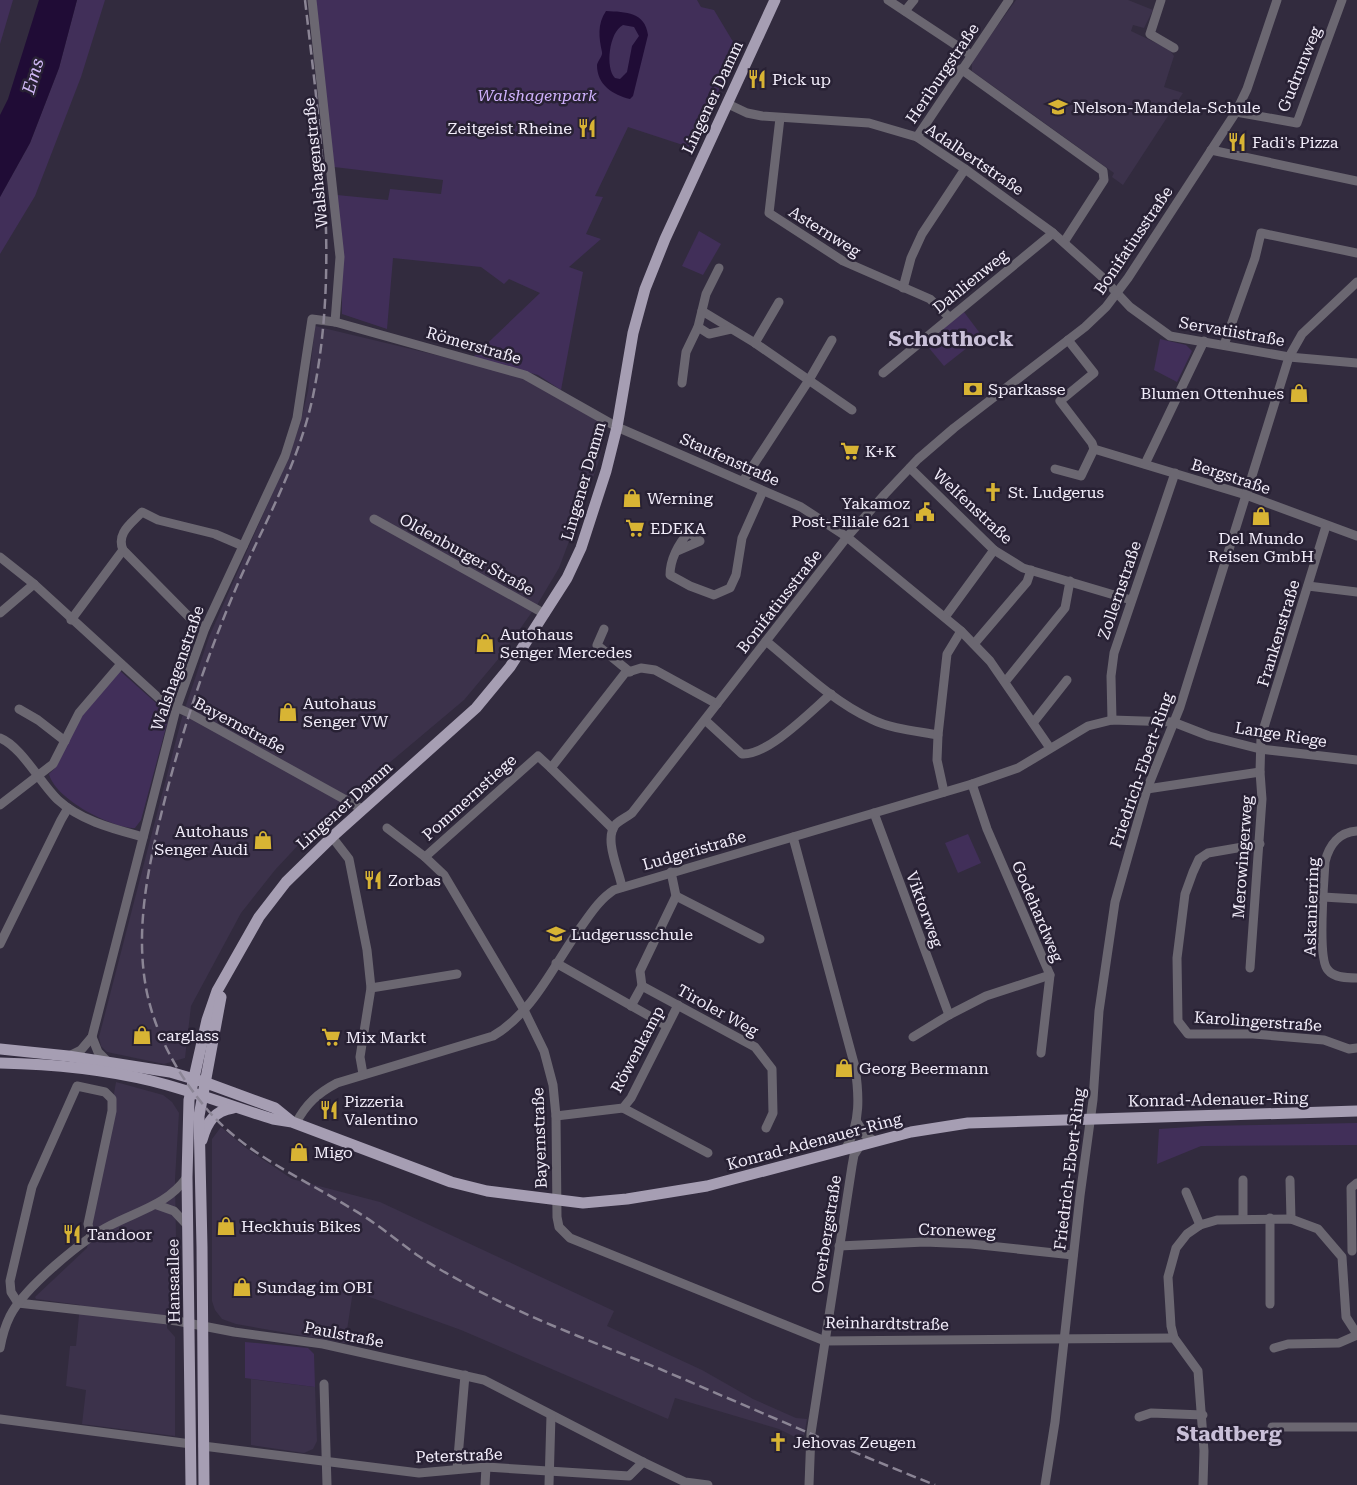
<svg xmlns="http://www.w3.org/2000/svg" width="1357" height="1485" font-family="'Roboto Serif',serif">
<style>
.built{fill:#3c324b}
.green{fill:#412f59}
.water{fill:#200c36;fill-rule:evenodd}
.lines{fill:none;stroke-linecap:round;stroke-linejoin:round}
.minor{stroke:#6b6771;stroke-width:9}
.major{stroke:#a69eb3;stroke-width:11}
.rail{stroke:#8b8595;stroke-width:2.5;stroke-dasharray:10 5;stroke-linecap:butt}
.labels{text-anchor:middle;stroke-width:5;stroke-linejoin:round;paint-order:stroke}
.street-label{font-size:16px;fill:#f2edfa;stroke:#282134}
.poi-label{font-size:16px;fill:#f2edfa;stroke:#282134;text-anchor:start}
.park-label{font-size:16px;font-style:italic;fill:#cfb1fc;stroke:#282134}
.water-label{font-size:18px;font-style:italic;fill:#d0b8f5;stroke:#282134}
.district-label{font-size:21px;font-weight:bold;fill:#c9c0d8;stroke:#282134}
</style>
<rect width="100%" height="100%" fill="#322b3e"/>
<!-- built -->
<g class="built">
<polygon points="1016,0 1128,0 1153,10 1144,28 1133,25 1131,31 1169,49 1174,56 1164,87 1183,93 1123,185 1112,177 1114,173 972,71 972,61"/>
<polygon points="315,326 524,376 607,425 598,464 559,568 537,605 500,657 464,700 357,790 302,841 275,870 241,913 191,1006 185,1058 164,1064 107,1052 101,1046 99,1037 182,717 209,637 288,458 300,424 308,391"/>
<polygon points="116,1082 163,1095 172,1102 179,1113 175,1179 177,1297 175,1303 167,1310 167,1328 175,1337 175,1436 82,1424 86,1390 66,1386 70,1346 76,1346 80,1305 36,1299 35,1297 87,1248"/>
<polygon points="221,1127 246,1148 292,1179 380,1202 614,1311 607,1326 702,1370 753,1399 796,1418 807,1419 803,1441 779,1429 675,1398 668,1419 461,1330 353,1291 345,1343 236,1324 222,1319 215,1310 212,1301 212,1139"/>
<polygon points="251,1379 315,1387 317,1441 313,1449 304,1453 251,1445"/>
</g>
<!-- green -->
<g class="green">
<polygon points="0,0 13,0 0,44"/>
<polygon points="77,0 105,0 81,77 35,196 0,254 0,197 30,143 59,68"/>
<polygon points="315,0 697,0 701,7 714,10 738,50 692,148 628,127 595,196 603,197 586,234 601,239 569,267 583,272 561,390 538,375 473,357 540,293 509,279 504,284 481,267 393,258 387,329 342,314 342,257 337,195 388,200 390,189 441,194 443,180 334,167"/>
<polygon points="699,231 721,244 703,275 682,266"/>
<polygon points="964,312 982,336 944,366 924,342"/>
<polygon points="1160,339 1186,345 1192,351 1177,382 1154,370"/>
<path d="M119,670l47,42 2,8 -27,100 -6,8c-24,0 -80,-29 -86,-54l7,-7 25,-51z"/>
<polygon points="968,834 981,863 958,873 945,843"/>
<polygon points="1357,1123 1357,1145 1201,1146 1157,1164 1159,1129 1204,1126"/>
<polygon points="245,1342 308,1348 314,1354 315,1387 245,1378"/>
</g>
<!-- water -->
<g class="water">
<polygon points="39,0 77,0 59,68 30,143 0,197 0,115 8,99"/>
<path d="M606,11c20,1 39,1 42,24l-15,61 -3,3c-17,-4 -33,-14 -33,-34 1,-5 6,-9 5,-13 -3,-14 -5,-28 4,-41zM623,25l11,2 5,9 -7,10 -5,26 -7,7 -5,-1c-10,-10 -6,-46 8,-53z"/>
</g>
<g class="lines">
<!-- minor -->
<g class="minor">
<polyline points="312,0 340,257 335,322"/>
<polyline points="888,0 971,55"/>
<polyline points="1161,0 1150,34 1174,48"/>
<polyline points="905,11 914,0"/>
<polyline points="961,69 1103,171 1104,180 1064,242"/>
<polyline points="728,104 747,113 762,116 869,123 917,137 965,169 1053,233 1101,276 1130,307 1170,336 1289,357 1357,363"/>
<polyline points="1236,112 1297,123 1342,0"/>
<polyline points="780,118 769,213 843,261 930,299 949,317"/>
<polyline points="917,137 1009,0"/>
<polyline points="1211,150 1357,181"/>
<polyline points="903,288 911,258 922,234 965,169"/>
<polyline points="702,311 755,343 852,410"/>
<polyline points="698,327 709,334 731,329"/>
<polyline points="1068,340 1094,373 1060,401 1092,443 1094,449 1246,495 1357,536"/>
<polyline points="755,343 779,302"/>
<polyline points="1224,345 1255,258 1261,233 1357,253"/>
<polyline points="883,373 1053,233"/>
<polyline points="682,383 686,352 698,327 706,294 719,268"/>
<polyline points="1145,464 1204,341"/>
<polyline points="910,468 994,550 1023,568 1131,600"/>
<polyline points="1055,469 1081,476 1094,449"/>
<polyline points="743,481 809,380 832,340"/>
<polyline points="374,519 545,614"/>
<polyline points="123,550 192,620 205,628"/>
<path d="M677,551l23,-10 -11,-9c-11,12 -19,28 -19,43l20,11 24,9 16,-7 6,-13 6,-37 21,-47"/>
<polyline points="0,557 34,584 162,701 189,713 362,809"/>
<polyline points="1308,586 1357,592"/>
<polyline points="0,613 34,584"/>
<polyline points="945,617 994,550"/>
<path d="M71,620l52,-70c-7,-17 8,-26 19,-38l16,8 57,14 28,12"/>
<polyline points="604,629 597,645 630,672"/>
<path d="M766,641c33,27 66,60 105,78 20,10 45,12 67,16"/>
<polyline points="974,644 1027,582 1031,570"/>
<polyline points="1005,682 1065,608 1070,581"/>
<polyline points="19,709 38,720 65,741"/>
<path d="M705,720l37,34c26,2 70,-44 89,-60"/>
<polyline points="1112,720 1111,676 1114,653 1175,473"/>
<polyline points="1033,723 1067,680"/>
<path d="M0,738c21,8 41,46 58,62 23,21 56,29 85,37"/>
<polyline points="551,768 613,829"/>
<polyline points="972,784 987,829 1050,975 1041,1053"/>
<polyline points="1147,789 1260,772"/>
<polyline points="944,792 937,760 938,735 947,654 961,631"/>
<polyline points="0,805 53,764 79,713 121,664"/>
<polyline points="874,813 949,1015"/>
<polyline points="387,828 425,857 444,875 524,1010 544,1051 553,1085 556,1116 557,1217 559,1227 570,1238 825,1341 1174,1338"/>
<path d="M1357,831c-18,1 -28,14 -32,31 -1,19 -8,97 3,108 6,8 20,8 29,8"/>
<polyline points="332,837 349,859 367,950 371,988 360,1057 363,1074"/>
<path d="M793,837l62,230c4,27 6,56 -9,81"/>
<polyline points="1260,844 1208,853 1199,859 1193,872 1185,894 1177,958 1178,1021 1188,1034 1253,1034 1324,1040 1349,1049 1357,1048"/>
<polyline points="425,857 538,756 551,768 625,673 641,668 655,670 717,704"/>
<path d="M622,887c-3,-17 -19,-49 -6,-63 4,-4 11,-7 16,-11l215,-276 38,-43 33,-35 36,-31 131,-101 21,-20 22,-29 108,-166 11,-23 30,-89"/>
<polyline points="676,896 760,939"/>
<polyline points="1323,897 1357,899"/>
<polyline points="0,944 61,820 68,808"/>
<polyline points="556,963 667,1026"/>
<polyline points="1250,968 1262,799 1260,772 1261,737 1326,526"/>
<polyline points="642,986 755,1047 772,1069 773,1113 766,1128"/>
<polyline points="371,988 457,974"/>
<polyline points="631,1006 642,986 640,971 676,896 671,872"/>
<polyline points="92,1037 98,1052 108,1062"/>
<polyline points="913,1037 949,1015 986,996 1050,975"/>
<polyline points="69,1056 81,1050 92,1037 176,709 205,628 285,456 297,418 312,319 335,322 525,375 617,427 801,507 847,537 961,631 990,661 1050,748"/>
<polyline points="623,1108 708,1153"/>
<polyline points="556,1116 623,1108 631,1098 678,1005"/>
<polyline points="857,1122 865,1135 875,1141"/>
<path d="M296,1123c10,-19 22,-30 41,-40l156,-47c41,-24 61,-72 88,-109 10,-14 19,-28 33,-37l358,-106 46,-16 70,-42 24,-6 61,2 36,14 51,13 97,11"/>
<polyline points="1243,1180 1243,1219"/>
<polyline points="1290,1180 1291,1219"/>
<polyline points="1186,1192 1200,1225"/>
<polyline points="157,1205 174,1211 188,1226"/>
<polyline points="839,1246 925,1242 971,1244 1073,1255"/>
<polyline points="1352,1251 1351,1188 1357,1183"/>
<polyline points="18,1303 177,1321 234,1332 323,1344 484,1380 643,1462 685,1482 708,1485"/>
<polyline points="18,1303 11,1292 10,1281 32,1187 77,1086 105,1092 112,1099 112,1111 88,1224 91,1236"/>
<polyline points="1270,1304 1270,1218"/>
<path d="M0,1348c2,-11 5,-22 10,-32 14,-28 73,-77 101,-91 29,-15 57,-21 76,-48"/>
<polyline points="1274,1348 1288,1344 1339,1343 1357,1335"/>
<polyline points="324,1384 327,1485"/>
<polyline points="1139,1417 1151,1413 1203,1415"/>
<polyline points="0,1419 191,1444"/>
<polyline points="1272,1427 1357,1427"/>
<polyline points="203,1446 419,1473 486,1467 629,1476 643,1462"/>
<polyline points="457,1469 465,1375"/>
<polyline points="485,1485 486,1467"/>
<polyline points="549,1485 551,1415"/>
<polyline points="809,1485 811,1433 852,1166 854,1155 861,1144"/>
<polyline points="1045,1485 1055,1422 1080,1196 1093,1100 1099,1011 1115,902 1147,789 1180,707 1289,357 1302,334 1357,282"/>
<polyline points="1203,1485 1204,1451 1198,1371 1174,1338 1171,1326 1168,1277 1176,1248 1187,1234 1200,1225 1217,1220 1291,1219 1318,1229 1342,1257 1346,1317 1357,1334"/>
</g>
<!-- major -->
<g class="major">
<polyline points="0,1049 68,1056 170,1072 204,1082 275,1108 291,1121"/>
<path d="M0,1063c51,1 103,6 152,18 41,10 81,26 121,38l19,3 159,60 36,9 96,12 44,-4 80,-13 204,-54 57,-9 389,-12"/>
<path d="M202,1140c5,-18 12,-29 31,-32"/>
<polyline points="191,1485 187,1177 189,1100 207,1020 217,991 259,917 286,882 332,837 476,708 510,667 567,578 581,548 606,471 617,427 633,333 645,289 665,239 775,0"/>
<polyline points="204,1485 202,1247 199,1116 221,997"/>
</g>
<!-- rail -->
<path class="rail" d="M305,0c15,131 35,265 8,396 -14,66 -47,124 -74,185 -29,67 -52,135 -71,206 -17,67 -35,138 -21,206 10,46 34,87 65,122 39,42 92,64 140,94 23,13 43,30 65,46 19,13 40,24 60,35 58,31 122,54 183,79 91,39 182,79 275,116"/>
</g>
<!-- icons -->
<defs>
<g id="restaurant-bare" transform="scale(1.5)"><path d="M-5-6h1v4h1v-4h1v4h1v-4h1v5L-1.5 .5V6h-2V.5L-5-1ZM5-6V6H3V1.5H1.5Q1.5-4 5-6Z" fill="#d8b434" stroke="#282134" stroke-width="2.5" paint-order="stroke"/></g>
<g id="school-bare" transform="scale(1.5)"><path d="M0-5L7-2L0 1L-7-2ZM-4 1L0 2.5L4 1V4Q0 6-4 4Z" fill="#d8b434" stroke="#282134" stroke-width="2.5" paint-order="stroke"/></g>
<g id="bank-bare" transform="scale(1.5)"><path d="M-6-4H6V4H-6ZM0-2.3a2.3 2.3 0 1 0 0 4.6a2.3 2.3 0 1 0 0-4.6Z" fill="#d8b434" stroke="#282134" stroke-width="2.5" paint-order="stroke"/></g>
<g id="shop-bare" transform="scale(1.5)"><path d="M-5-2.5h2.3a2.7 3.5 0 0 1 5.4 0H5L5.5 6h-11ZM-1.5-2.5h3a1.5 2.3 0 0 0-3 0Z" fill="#d8b434" stroke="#282134" stroke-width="2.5" paint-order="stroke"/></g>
<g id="supermarket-bare" transform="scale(1.5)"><path d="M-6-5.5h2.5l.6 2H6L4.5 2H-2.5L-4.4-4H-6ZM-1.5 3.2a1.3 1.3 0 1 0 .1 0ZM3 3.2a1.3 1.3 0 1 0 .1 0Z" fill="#d8b434" stroke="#282134" stroke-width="2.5" paint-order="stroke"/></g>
<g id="church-bare" transform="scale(1.5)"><path d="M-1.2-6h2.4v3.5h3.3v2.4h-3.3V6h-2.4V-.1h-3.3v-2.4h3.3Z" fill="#d8b434" stroke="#282134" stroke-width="2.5" paint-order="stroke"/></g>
<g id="civic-bare" transform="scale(1.5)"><path d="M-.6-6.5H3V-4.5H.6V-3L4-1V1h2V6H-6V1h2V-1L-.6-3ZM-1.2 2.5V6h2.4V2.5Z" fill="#d8b434" stroke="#282134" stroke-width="2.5" paint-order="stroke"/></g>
</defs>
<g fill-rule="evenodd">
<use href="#restaurant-bare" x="757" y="79"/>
<use href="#school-bare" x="1058" y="107"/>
<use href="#restaurant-bare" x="587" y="128"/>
<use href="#restaurant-bare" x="1237" y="142"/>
<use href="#bank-bare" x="973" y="389"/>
<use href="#shop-bare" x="1299" y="393"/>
<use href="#supermarket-bare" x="850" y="451"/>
<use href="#church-bare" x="993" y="492"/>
<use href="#shop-bare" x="632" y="498"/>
<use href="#civic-bare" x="925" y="512"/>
<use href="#shop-bare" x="1261" y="516"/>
<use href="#supermarket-bare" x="635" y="528"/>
<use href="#shop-bare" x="485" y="643"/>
<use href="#shop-bare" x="288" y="712"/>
<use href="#shop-bare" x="263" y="840"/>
<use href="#restaurant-bare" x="373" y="880"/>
<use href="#school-bare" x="556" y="934"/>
<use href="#shop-bare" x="142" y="1035"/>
<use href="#supermarket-bare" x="331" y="1037"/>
<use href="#shop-bare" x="844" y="1068"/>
<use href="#restaurant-bare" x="329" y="1110"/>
<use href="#shop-bare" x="299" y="1152"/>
<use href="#shop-bare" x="226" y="1226"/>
<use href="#restaurant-bare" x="72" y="1234"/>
<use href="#shop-bare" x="242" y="1287"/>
<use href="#church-bare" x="778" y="1442"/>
</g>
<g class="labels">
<!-- street labels -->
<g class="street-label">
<text transform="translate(1299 69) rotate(-68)" y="6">Gudrunweg</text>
<text transform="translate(942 73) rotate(-56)" y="6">Heriburgstraße</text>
<text transform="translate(712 97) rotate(-65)" y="6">Lingener Damm</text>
<text transform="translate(975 159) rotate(34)" y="6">Adalbertstraße</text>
<text transform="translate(315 163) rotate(-96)" y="6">Walshagenstraße</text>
<text transform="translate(825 231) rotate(32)" y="6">Asternweg</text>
<text transform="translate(1133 240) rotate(-56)" y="6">Bonifatiusstraße</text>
<text transform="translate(970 281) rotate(-39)" y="6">Dahlienweg</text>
<text transform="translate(1232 331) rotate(10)" y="6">Servatiistraße</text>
<text transform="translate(474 345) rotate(16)" y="6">Römerstraße</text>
<text transform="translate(730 459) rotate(24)" y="6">Staufenstraße</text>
<text transform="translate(1231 476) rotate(18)" y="6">Bergstraße</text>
<text transform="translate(583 481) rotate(-74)" y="6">Lingener Damm</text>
<text transform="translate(973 506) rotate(43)" y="6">Welfenstraße</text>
<text transform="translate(467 554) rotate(29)" y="6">Oldenburger Straße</text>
<text transform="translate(1119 590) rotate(-71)" y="6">Zollernstraße</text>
<text transform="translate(779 601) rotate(-52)" y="6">Bonifatiusstraße</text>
<text transform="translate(1278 633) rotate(-73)" y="6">Frankenstraße</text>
<text transform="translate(177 668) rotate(-71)" y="6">Walshagenstraße</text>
<text transform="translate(240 725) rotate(28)" y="6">Bayernstraße</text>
<text transform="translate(1281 734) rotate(9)" y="6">Lange Riege</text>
<text transform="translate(1141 770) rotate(-71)" y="6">Friedrich-Ebert-Ring</text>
<text transform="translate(469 797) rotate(-42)" y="6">Pommernstiege</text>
<text transform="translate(344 805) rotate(-42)" y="6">Lingener Damm</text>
<text transform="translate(694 850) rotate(-16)" y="6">Ludgeristraße</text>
<text transform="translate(1242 857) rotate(-86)" y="6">Merowingerweg</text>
<text transform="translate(1311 907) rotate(-88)" y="6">Askanierring</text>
<text transform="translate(925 909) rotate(70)" y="6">Viktorweg</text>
<text transform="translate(1038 911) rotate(67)" y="6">Godehardweg</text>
<text transform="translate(718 1010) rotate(29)" y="6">Tiroler Weg</text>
<text transform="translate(1258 1021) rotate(4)" y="6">Karolingerstraße</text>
<text transform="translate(637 1049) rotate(-62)" y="6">Röwenkamp</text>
<text transform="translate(1218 1099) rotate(-1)" y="6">Konrad-Adenauer-Ring</text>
<text transform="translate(539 1138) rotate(-92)" y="6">Bayernstraße</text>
<text transform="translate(814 1141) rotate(-15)" y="6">Konrad-Adenauer-Ring</text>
<text transform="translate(1069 1169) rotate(-83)" y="6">Friedrich-Ebert-Ring</text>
<text transform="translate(957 1230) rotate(2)" y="6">Croneweg</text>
<text transform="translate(826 1234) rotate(-81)" y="6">Overbergstraße</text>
<text transform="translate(173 1281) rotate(-91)" y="6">Hansaallee</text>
<text transform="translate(887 1323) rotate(1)" y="6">Reinhardtstraße</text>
<text transform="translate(344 1334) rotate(11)" y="6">Paulstraße</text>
<text transform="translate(459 1455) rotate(-2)" y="6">Peterstraße</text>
</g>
<!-- poi labels -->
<g class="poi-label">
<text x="772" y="85">Pick up</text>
<text x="1073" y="113">Nelson-Mandela-Schule</text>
<text x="572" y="134" text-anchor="end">Zeitgeist Rheine</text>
<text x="1252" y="148">Fadi's Pizza</text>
<text x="988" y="395">Sparkasse</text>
<text x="1284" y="399" text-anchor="end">Blumen Ottenhues</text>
<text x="865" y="457">K+K</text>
<text x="1008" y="498">St. Ludgerus</text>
<text x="647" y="504">Werning</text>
<text x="910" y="509" text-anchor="end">Yakamoz<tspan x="910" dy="18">Post-Filiale 621</tspan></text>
<text x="650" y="534">EDEKA</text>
<text x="1261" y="544" text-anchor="middle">Del Mundo<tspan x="1261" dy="18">Reisen GmbH</tspan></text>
<text x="500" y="640">Autohaus<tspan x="500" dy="18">Senger Mercedes</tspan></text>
<text x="303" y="709">Autohaus<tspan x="303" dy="18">Senger VW</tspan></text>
<text x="248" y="837" text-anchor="end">Autohaus<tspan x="248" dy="18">Senger Audi</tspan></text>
<text x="388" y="886">Zorbas</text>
<text x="571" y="940">Ludgerusschule</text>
<text x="157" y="1041">carglass</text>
<text x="346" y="1043">Mix Markt</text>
<text x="859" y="1074">Georg Beermann</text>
<text x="344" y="1107">Pizzeria<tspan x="344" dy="18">Valentino</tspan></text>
<text x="314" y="1158">Migo</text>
<text x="241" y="1232">Heckhuis Bikes</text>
<text x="87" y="1240">Tandoor</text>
<text x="257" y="1293">Sundag im OBI</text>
<text x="793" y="1448">Jehovas Zeugen</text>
</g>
<!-- park labels -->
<g class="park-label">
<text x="537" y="101">Walshagenpark</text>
</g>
<!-- water labels -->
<g class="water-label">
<text transform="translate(33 76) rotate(-74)" y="6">Ems</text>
</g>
<!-- district labels -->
<g class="district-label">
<text x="951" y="346">Schotthock</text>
<text x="1229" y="1441">Stadtberg</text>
</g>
</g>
</svg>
